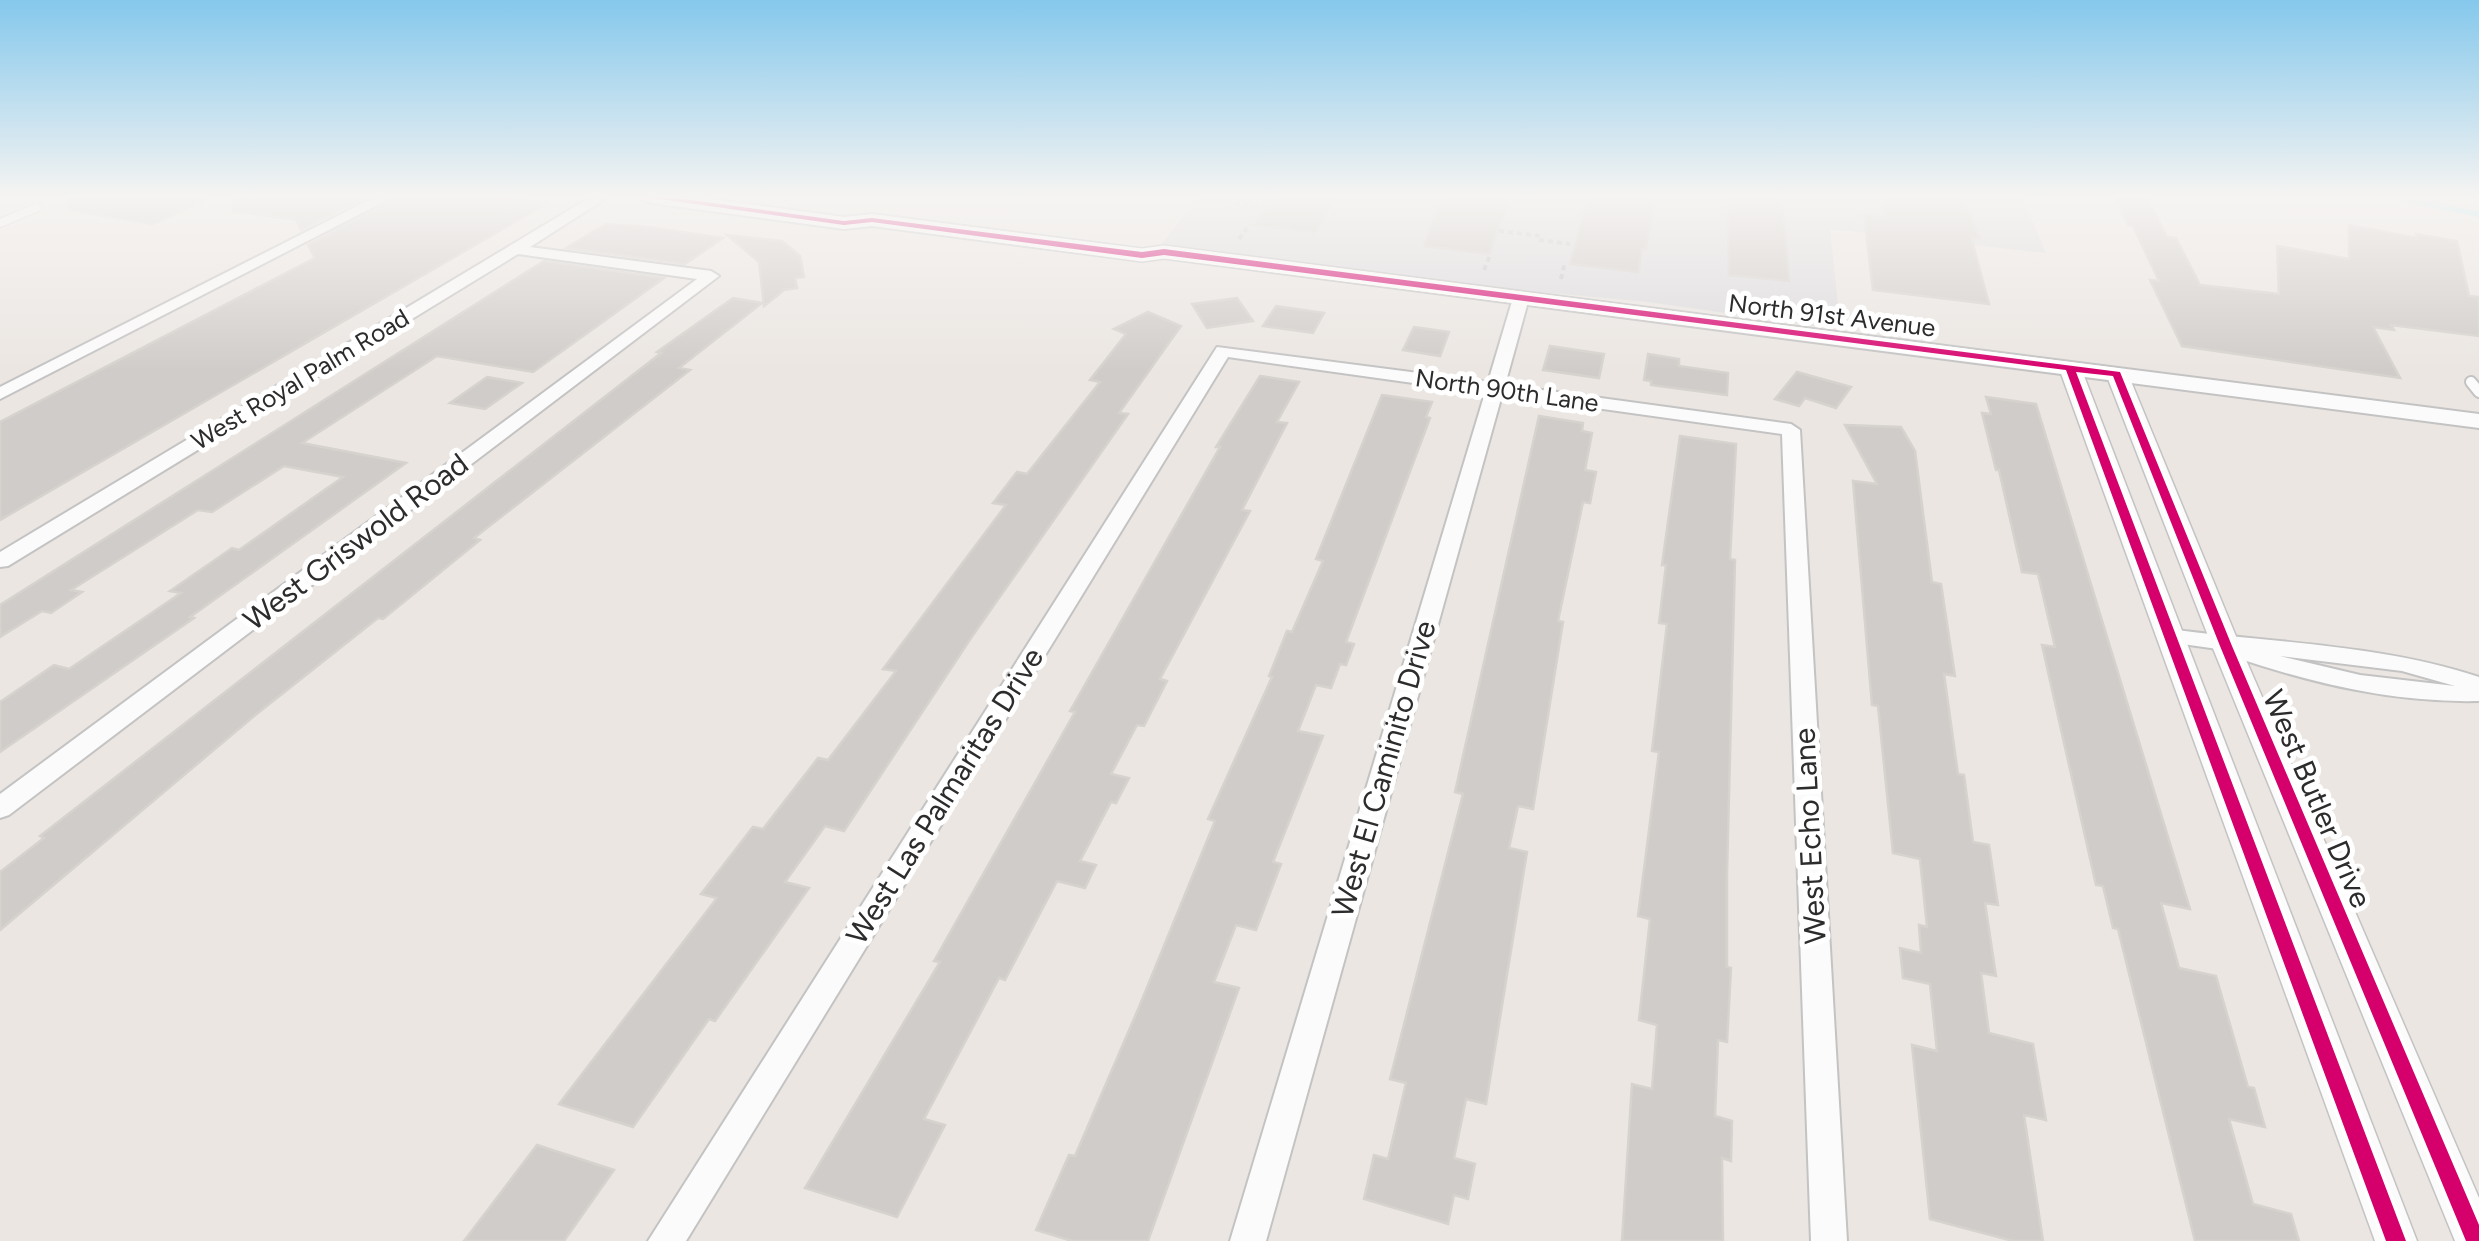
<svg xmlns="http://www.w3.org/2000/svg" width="2479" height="1241" font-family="Figtree,sans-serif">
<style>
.industrial{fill:#dedbde}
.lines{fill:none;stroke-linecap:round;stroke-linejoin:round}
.stream{stroke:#91e6f1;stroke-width:6}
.building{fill:#d0ccc9;stroke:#d6d2ce;stroke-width:2.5}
.service-far1-casing{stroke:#c4c3c3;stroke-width:10}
.service-casing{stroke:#c4c3c3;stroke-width:14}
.minor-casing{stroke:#c4c3c3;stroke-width:4}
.tertiary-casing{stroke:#c4c3c3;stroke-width:3}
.secondary-casing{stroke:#c4c3c3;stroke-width:4}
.path{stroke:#c8c8c7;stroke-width:4;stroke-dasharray:5 4;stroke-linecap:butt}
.service-far1{stroke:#fcfbfb;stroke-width:8}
.service{stroke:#fcfbfb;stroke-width:10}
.minor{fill:#fcfbfb;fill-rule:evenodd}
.tertiary{fill:#fcfbfb;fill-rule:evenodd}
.secondary{fill:#fcfbfb;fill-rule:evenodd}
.cycleway-casing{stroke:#fff;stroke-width:7}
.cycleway{fill:#d6006c;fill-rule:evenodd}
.labels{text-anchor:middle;stroke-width:10;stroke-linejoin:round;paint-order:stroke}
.far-street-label{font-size:25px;fill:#2c2c2c;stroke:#fff}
.street-label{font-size:30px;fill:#2c2c2c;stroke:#fff}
</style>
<rect width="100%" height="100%" fill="#ebe6e2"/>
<!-- industrial -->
<polygon class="industrial" points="1198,197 2022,197 2046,253 1830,229 1840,324 1816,326 1648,302 1486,287 1161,245"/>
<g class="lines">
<!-- stream -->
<polyline class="stream" points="2393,197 2479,214"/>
</g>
<!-- building -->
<g class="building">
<polygon points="69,197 212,197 153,224 68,210"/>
<polygon points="234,197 366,197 301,230 296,220 233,211"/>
<polygon points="397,197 503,197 546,204 0,520 0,422 315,258 308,245"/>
<polygon points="1277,197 1337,197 1315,232 1254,225"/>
<polygon points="1442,197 1510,197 1489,254 1424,246"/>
<polygon points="1588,197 1655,197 1646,249 1642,249 1638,272 1570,264"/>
<polygon points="1728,197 1782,197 1789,281 1729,275"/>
<polygon points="1881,197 1964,197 1979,238 1971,237 1989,304 1873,290 1864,215 1886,218"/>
<polygon points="2115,197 2147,197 2167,237 2176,238 2200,285 2279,294 2277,246 2349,259 2349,225 2417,238 2416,234 2457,241 2469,296 2479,297 2479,336 2391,325 2394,330 2373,327 2400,378 2182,346 2150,280 2159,281 2133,226 2128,225"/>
<polygon points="606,224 648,227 723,238 685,264 566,248"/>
<polygon points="727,235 782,241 800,256 804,277 795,278 797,288 784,290 764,306 759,262"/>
<polygon points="544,261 664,278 533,372 437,356 302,443 406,463 190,617 194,618 0,752 0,702 54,665 69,669 181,593 170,591 232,548 239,550 343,477 284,466 212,512 198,510 71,590 82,592 51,613 42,611 0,637 0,605"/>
<polygon points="733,298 762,303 679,368 690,370 474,538 480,540 383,619 378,618 253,717 0,930 0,872 44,838 40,836 661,353 657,352"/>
<polygon points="1237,298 1253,321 1207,328 1192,304"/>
<polygon points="1276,306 1324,313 1313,333 1263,326"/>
<polygon points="1148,312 1181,326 1119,413 1128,414 971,638 844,831 825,826 785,882 809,888 715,1021 709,1019 633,1127 559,1104 717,898 701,894 753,827 763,829 818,758 828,760 896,671 883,669 1006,505 993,503 1017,472 1027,474 1100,382 1090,380 1126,334 1114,329"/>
<polygon points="1414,327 1449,332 1440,356 1403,350"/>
<polygon points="1550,346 1604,354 1599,378 1543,370"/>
<polygon points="1648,354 1679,359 1679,366 1728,373 1727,395 1651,385 1651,381 1644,380"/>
<polygon points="1797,372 1851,387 1836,408 1805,398 1799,406 1775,399"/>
<polygon points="1260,376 1299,382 1277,422 1287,423 1242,510 1250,511 1160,679 1167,681 1144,726 1137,725 1111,774 1129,778 1116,803 1111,802 1080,861 1096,865 1085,888 1057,881 1005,980 999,978 924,1119 945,1125 897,1217 805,1188 940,962 934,961 1075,712 1070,711 1220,447 1216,447"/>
<polygon points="487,377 522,383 485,409 450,403"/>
<polygon points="1382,395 1432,402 1426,417 1430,418 1346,642 1354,644 1346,665 1340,664 1331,688 1316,685 1298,731 1323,736 1273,862 1281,864 1256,930 1236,925 1214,982 1239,988 1148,1241 1072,1241 1036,1230 1069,1155 1075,1156 1139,1007 1215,821 1208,819 1272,677 1269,676 1287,631 1292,632 1323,561 1316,559"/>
<polygon points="1986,397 2036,404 2190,909 2161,903 2179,968 2216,976 2248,1087 2254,1088 2265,1127 2229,1119 2253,1204 2291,1214 2299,1241 2195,1241 2118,929 2113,928 2103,886 2096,885 2042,645 2055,647 2038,574 2022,572 1999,470 1996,470 1982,413 1991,414"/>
<polygon points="1539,416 1583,423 1582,431 1592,433 1585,470 1596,472 1590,503 1583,502 1558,621 1563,622 1533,809 1518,806 1509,848 1527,852 1486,1104 1466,1099 1454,1158 1475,1164 1468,1199 1454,1195 1448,1224 1364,1199 1374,1155 1388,1159 1406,1083 1390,1079 1463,794 1455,792"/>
<polygon points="1845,425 1901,427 1915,451 1932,582 1941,584 1955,676 1944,674 1958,774 1964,775 1973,842 1989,845 1998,905 1985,903 1996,976 1981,973 1989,1033 2033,1044 2046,1120 2024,1115 2043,1241 2013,1241 1930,1219 1912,1045 1937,1051 1930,984 1903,978 1900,948 1921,953 1919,925 1927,927 1920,859 1893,853 1878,706 1872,705 1853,481 1877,484"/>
<polygon points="1680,436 1736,444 1730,559 1735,560 1727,873 1727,967 1731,968 1727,1042 1718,1040 1715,1116 1732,1121 1731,1161 1722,1158 1723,1241 1622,1241 1632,1084 1652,1089 1657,1025 1639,1020 1650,919 1638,916 1659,752 1652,751 1667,624 1659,623 1666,565 1662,565"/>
<polygon points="537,1145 614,1170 564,1241 464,1241"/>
</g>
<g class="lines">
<!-- service-far1 casing -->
<g class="service-far1-casing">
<polyline id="service-far1" points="0,223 36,208"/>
</g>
<!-- service casing -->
<g class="service-casing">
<polyline id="service" points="2471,382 2479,392"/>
</g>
<!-- minor casing -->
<g class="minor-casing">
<g id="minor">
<polygon points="375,197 393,197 0,399 0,387"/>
<polygon points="591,197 608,197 530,247 711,271 719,276 9,815 0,818 0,794 697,279 518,254 8,566 0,567 0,552"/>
<polygon points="1521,293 1529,298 1505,385 1791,424 1800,430 1847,1241 1811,1241 1782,434 1502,395 1266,1241 1230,1241 1485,393 1228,357 686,1241 648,1241 1217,347 1488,382 1513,298"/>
<path d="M2169,629c104,14 209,15 310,48v24c-84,2 -165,-17 -244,-44l-3,-6 -71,-10 -3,-5 3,-5zM2280,656l122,15 53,15 -95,-11z"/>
</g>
</g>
<!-- tertiary casing -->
<g class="tertiary-casing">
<g id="tertiary">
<polygon points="2070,362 2081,368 2417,1241 2375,1241 2059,368"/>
<polygon points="2117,368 2128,374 2240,646 2479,1198 2479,1241 2455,1241 2212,646 2106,374"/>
</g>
</g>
<!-- secondary casing -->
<g class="secondary-casing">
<polygon id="secondary" points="641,197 694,197 844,217 872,214 1142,249 1164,246 2479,414 2479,428 1164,258 1142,261 872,226 844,229 650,203"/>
</g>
<!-- path -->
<g class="path">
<polyline points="1538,197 1552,199"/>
<polyline points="1226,202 1263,207"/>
<polyline points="1499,231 1541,236"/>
<polyline points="1239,239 1250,224"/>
<polyline points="1539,240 1570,244"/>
<polyline points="1484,270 1491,253"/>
<polyline points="1561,279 1565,262"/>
</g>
<!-- service-far1 -->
<use href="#service-far1" class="service-far1"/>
<!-- service -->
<use href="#service" class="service"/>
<!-- minor -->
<use href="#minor" class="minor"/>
<!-- tertiary -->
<use href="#tertiary" class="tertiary"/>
<!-- secondary -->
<use href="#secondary" class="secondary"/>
<!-- cycleway casing -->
<g class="cycleway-casing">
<polygon id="cycleway" points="646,197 670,197 844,221 872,218 1142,252 1164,249 2120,372 2232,646 2479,1225 2479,1241 2466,1241 2220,646 2113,376 2076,372 2406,1241 2386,1241 2066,370 1164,255 1142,258 872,222 844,225"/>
</g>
<!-- cycleway -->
<use href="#cycleway" class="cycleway"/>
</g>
<!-- sky -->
<linearGradient id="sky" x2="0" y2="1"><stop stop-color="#85c8ec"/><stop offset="0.53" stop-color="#f6f4f2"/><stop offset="1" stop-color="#f6f4f2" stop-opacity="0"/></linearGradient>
<rect width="2479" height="371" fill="url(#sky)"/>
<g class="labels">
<!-- far-street labels -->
<g class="far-street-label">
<text transform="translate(1832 315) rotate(7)" y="9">North 91st Avenue</text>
<text transform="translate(300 379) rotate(-31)" y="9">West Royal Palm Road</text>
<text transform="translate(1507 390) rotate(8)" y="9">North 90th Lane</text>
</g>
<!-- street labels -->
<g class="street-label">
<text transform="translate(356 542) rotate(-37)" y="10">West Griswold Road</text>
<text transform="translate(1384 769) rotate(-74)" y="10">West El Caminito Drive</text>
<text transform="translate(945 796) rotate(-58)" y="10">West Las Palmaritas Drive</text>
<text transform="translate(2317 799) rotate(67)" y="10">West Butler Drive</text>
<text transform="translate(1810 836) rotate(-93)" y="10">West Echo Lane</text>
</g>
</g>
</svg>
